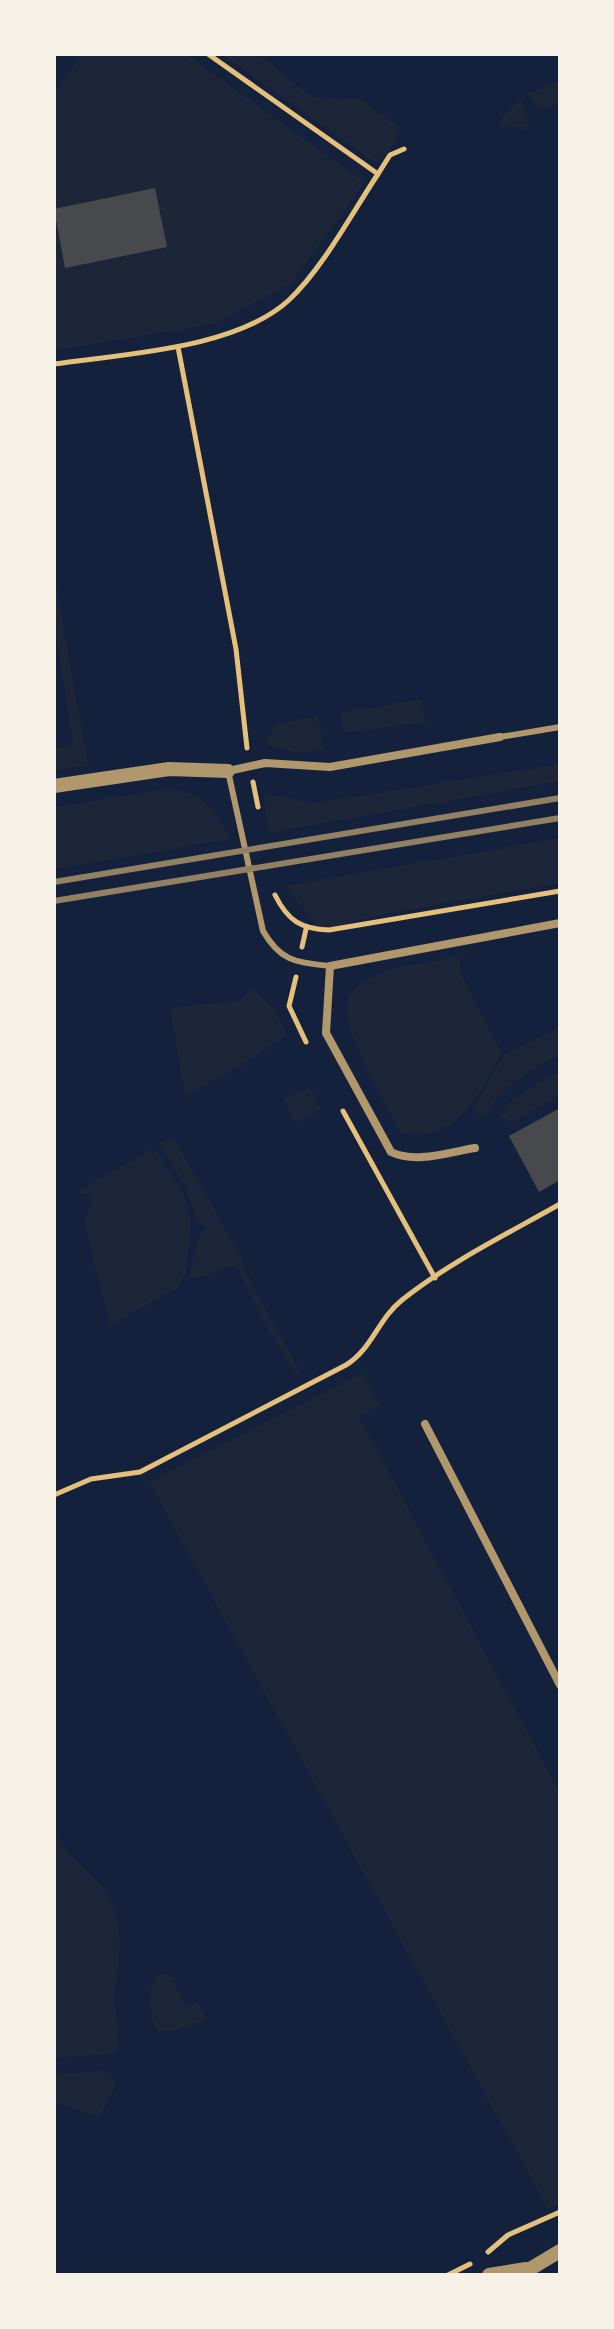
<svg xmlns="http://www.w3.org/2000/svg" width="614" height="2329" font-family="'PT Sans Narrow',sans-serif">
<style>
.green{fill:#1d2539}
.building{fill:#48494c}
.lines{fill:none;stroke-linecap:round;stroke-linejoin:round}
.path{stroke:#e5c07b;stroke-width:5}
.service{stroke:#b1986c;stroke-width:6}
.minor{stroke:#b1986c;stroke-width:8}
.tertiary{stroke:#b1986c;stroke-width:14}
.rail{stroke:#918062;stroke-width:6}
</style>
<rect width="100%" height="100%" fill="#14213d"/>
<!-- green -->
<g class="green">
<polygon points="82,54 186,54 365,182 291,284 214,324 54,351 54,93"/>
<polygon points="221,54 258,54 312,97 360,99 400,128 394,146 377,164"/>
<polygon points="560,81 560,102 541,110 527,94"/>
<polygon points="521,98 528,120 523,124 529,123 532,132 512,126 500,128 501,118"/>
<polygon points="54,573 88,766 54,770 54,748 73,745 54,619"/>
<polygon points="421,699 426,722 344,733 341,713"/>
<polygon points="318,716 323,750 297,753 265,744 275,724"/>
<polygon points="560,764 560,781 269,833 263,793 314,803"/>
<path d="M167,789c35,2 49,20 64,50l-177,30v-62z"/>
<polygon points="560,838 560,883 380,915 322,930 284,886"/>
<path d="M459,957l2,17 41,79c-24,42 -43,90 -102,80 -14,-28 -62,-106 -52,-134 4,-13 21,-21 33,-26 24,-10 52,-11 78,-16z"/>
<polygon points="254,988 273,1008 287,1035 237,1068 185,1096 170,1008 239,1000"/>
<path d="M560,1027v28c-29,14 -61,34 -76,63l-12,-7 32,-56z"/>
<path d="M560,1072v23l-47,28 -13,-7c11,-22 39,-33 60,-44z"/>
<polygon points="309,1087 321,1110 295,1124 283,1100"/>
<path d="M173,1136l69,122 -1,5 59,109 -4,2 -28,-44 -31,-63c-18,-3 -28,14 -48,10l9,-39 7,-11 -8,-7 -11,-33 -27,-43z"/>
<polygon points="154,1148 183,1192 191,1222 186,1272 177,1288 110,1326 84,1220 94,1195 79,1194 80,1190"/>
<polygon points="362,1373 380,1405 359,1416 560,1793 560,2203 548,2209 149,1482"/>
<path d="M54,1823c4,31 36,45 52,69 20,29 12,71 9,104 -1,19 7,36 1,55l-10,4 -52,2z"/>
<path d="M163,1973l14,5 -4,3 14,27 11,-7 8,19 -35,12 -14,-2c-9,-17 -9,-35 -2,-53z"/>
<polygon points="106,2071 115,2079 113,2092 99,2117 54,2102 54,2074"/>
</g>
<!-- building -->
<g class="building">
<polygon points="155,188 167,247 65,268 54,209"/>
<polygon points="560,1108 560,1180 539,1192 509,1136"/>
</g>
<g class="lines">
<!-- path -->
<g class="path">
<polyline points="208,54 378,174 390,155 404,149"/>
<polyline points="178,347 236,649 247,748"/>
<path d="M54,364c69,-10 182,-15 235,-64 34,-32 63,-87 89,-126"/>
<polyline points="253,782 258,807"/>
<path d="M275,895c13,26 26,34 54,35l231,-39"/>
<polyline points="302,947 306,929"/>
<polyline points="296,977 289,1006 306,1042"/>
<polyline points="343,1111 435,1278"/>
<path d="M54,1495l37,-16 49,-7 206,-107c26,-16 32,-46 56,-65 48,-38 105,-66 158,-96"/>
<polyline points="488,2252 508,2235 560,2212"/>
<polyline points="448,2275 470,2264"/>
</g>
<!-- service -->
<g class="service">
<polyline points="500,737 560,727"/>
<path d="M228,771l35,160c18,31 33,31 67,35"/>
</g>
<!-- minor -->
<g class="minor">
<polyline points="228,771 265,763 330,767 500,737"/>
<path d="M475,1148c-26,4 -59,16 -84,4l-65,-119 4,-67 230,-43"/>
<polyline points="425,1424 560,1685"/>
</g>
<!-- tertiary -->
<g class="tertiary">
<polyline points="54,786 169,769 228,771"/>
<polyline points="489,2275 526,2269"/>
<polyline points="520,2275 560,2251"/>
</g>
<!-- rail -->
<g class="rail">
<polyline points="54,882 560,798"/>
<polyline points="54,901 560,818"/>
</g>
</g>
<!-- border -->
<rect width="614" height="2329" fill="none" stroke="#f6f1e7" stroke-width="112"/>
</svg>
